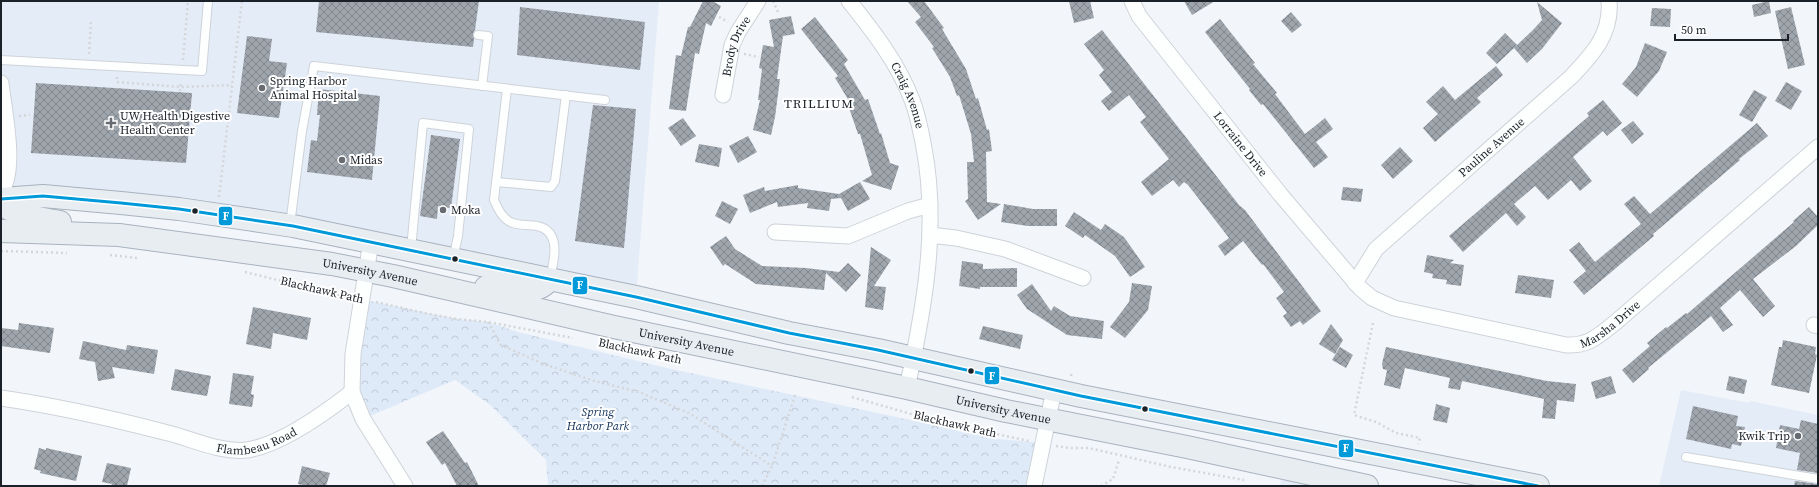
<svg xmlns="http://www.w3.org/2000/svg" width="1819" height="487" font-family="'Source Serif 4',serif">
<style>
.built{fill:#e4ecf8}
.park{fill:url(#park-crowns)}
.building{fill:url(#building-cross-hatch)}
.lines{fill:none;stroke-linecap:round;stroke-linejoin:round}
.lane-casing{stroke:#ced3d9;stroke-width:10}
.street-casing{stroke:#ced3d9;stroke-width:17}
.primary-casing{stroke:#a8b2be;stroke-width:24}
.path{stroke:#d4d6d7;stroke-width:2.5;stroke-dasharray:2 3;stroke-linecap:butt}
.lane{stroke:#fdfefe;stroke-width:8}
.street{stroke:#fdfefe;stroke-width:15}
.primary{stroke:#e8edf2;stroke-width:22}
.bus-1-casing{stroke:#fff;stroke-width:6}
.bus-1{stroke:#009ada;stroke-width:3}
.poi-dot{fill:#666c72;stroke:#fff;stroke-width:1.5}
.bus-dot{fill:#1b2128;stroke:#fff;stroke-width:1.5}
.labels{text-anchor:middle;stroke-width:4;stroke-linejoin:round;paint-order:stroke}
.street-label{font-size:12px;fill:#1b2128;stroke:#fff}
.poi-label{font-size:12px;fill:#1b2128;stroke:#fff;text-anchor:start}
.park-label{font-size:12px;font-style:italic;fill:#102f57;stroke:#fff}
.neighbourhood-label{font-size:13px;letter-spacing:1px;fill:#1b2128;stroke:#fff}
.line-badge{stroke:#fff;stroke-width:1.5}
.badge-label{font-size:11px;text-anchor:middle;font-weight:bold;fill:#fff}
</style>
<defs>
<pattern id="park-crowns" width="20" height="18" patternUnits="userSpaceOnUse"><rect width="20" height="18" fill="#dfeaf9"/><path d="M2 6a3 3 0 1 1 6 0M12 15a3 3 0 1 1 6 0" fill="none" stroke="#bfc8d5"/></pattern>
<pattern id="building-cross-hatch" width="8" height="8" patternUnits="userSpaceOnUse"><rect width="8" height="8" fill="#9fa5ac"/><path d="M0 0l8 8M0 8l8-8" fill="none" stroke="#81868c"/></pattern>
</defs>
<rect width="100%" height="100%" fill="#f2f6fa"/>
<!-- built -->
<g class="built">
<polygon points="1,1 659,1 636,297 371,242 1,199"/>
<polygon points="1681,390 1749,403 1750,401 1818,415 1818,486 1659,486"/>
<polygon points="1281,479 1317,486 1280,486"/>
</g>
<!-- park -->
<polygon class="park" points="361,299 457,319 488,322 518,332 667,368 999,439 1043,443 1034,486 548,486 546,460 490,405 455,380 363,419 352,375"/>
<!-- building -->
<g class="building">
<polygon points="319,1 479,1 475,30 473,34 474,39 473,47 316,32"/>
<polygon points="703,1 712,1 721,6 711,26 706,23 699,54 695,53 686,111 669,109 676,55 681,56 688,27 690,27"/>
<polygon points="907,1 924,1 944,28 942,29 966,69 976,99 978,98 987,130 989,129 992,151 986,152 987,202 1001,204 978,220 965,201 968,199 967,162 974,162 971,134 959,95 957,96 950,77 932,48 934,47 915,22 921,17"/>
<polygon points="1069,1 1090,1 1094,18 1074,23"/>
<polygon points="1184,1 1215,1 1192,15"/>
<polygon points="1769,1 1771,13 1754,17 1752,5"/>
<polygon points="1537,2 1562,23 1542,49 1527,63 1514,48 1497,64 1486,53 1505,33 1517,45 1516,46 1533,30 1542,20"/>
<polygon points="520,7 645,22 640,70 517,55"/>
<polygon points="1791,7 1805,65 1788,69 1775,11"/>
<polygon points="1652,8 1671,9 1670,27 1650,26"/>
<polygon points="1291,12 1302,25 1292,33 1281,21"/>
<polygon points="791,16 795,34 783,36 777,79 780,79 775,117 771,135 753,130 760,100 758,100 762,69 759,68 763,45 774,47 769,20"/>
<polygon points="815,17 848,60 844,64 865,100 868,99 880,134 881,133 890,163 899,166 891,190 862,181 872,175 860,134 858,134 848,105 851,104 835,78 838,76 801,29"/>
<polygon points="1220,19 1255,63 1253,64 1277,93 1275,94 1305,134 1325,118 1333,129 1316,142 1328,157 1314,168 1263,104 1261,105 1249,90 1250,89 1205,32"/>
<polygon points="1102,30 1239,205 1245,210 1321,311 1303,325 1300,321 1291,327 1283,316 1287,313 1276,298 1284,292 1263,264 1262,265 1243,241 1225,256 1218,246 1229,238 1188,185 1184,182 1179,187 1173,180 1152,196 1141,182 1169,159 1140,122 1146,117 1129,95 1109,111 1101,101 1112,92 1099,75 1104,70 1084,44"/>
<polygon points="247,36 272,39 269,61 287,63 279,118 237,113"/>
<polygon points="1645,43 1667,52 1659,71 1637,97 1622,84 1636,67"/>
<polygon points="1496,66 1503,75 1477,98 1481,102 1435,142 1423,128 1438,114 1426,102 1443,86 1455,100"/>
<polygon points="1786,82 1802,91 1791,110 1775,101"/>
<polygon points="36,83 192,93 186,163 31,153"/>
<polygon points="319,89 380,96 372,180 307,172 311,140 317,141 320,115 317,115"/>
<polygon points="1754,90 1767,97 1752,122 1739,115"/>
<polygon points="1603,100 1622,123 1607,136 1603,131 1573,157 1592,181 1580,191 1571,180 1548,200 1535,186 1514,204 1526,217 1517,226 1506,213 1463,252 1449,236 1589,116 1587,113"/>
<polygon points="593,105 636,109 624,248 575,241"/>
<polygon points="683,118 696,136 681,146 668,128"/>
<polygon points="1633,121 1644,134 1632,144 1621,130"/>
<polygon points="1757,123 1768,136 1739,159 1740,160 1653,234 1654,236 1584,295 1573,282 1586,271 1569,250 1579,242 1595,262 1641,224 1624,204 1634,196 1650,214"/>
<polygon points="431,135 460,139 451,208 438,206 437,219 420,216"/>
<polygon points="748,136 757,152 738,163 729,146"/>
<polygon points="699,144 722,148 719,167 695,162"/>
<polygon points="1400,147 1413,161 1393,179 1381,165"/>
<polygon points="860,182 870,199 848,211 841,198 831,199 829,211 807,208 808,203 778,207 777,202 750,213 743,195 764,187 765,191 798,185 798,188 839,194"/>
<polygon points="1343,187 1363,189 1361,202 1341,200"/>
<polygon points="722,201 738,209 730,224 715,216"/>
<polygon points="1004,204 1033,209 1057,209 1057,226 1028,226 1001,222"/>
<polygon points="1809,207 1818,217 1818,225 1796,246 1753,279 1775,306 1763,317 1740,290 1720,308 1733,325 1723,332 1711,316 1648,368 1649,369 1633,383 1622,370 1650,346 1647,343 1666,327 1667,328 1686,313 1687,314 1794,222 1793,221"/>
<polygon points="1074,212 1101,230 1105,224 1124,237 1145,267 1130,277 1115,256 1085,235 1083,238 1065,226"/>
<polygon points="726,236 735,249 762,266 806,268 839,272 848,263 861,275 846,292 826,273 824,290 756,284 725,264 723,266 710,247"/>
<polygon points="871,247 891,260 874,286 886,287 883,310 865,307"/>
<polygon points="1427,255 1454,260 1450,263 1464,265 1461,286 1446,284 1447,280 1432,278 1433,274 1424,272"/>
<polygon points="962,261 983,264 983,269 1017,268 1017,287 980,287 980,289 959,286"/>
<polygon points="1518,275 1554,280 1551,298 1515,293"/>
<polygon points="1132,283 1152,286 1148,310 1125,338 1110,327 1129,302"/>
<polygon points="1032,284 1051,311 1054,306 1070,316 1104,321 1102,339 1067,335 1027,309 1017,295"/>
<polygon points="253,307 311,318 307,340 273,333 271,349 246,344"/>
<polygon points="19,323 54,328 50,353 1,346 1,328 18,330"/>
<polygon points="1331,324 1343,340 1335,354 1319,344"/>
<polygon points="983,326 1023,335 1020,349 979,339"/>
<polygon points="1783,340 1816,347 1815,354 1817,355 1809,393 1771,385 1779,347 1782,347"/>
<polygon points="83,341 126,350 127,345 158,350 154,374 112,367 115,378 98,381 95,362 79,359"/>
<polygon points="1340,347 1353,355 1346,368 1332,360"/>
<polygon points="1386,347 1547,381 1576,384 1574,402 1557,400 1555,419 1542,418 1544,399 1462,381 1460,390 1448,388 1450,378 1405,368 1400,389 1384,385 1387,370 1383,369 1382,364"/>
<polygon points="175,369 211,376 207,396 171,390"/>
<polygon points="233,373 254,376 251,394 254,395 252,407 229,404"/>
<polygon points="1611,376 1616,393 1596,399 1591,382"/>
<polygon points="1729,376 1747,380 1744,394 1726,390"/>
<polygon points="1436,404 1450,408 1447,423 1433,420"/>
<polygon points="1693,406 1738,416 1736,426 1745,427 1741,446 1732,444 1731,449 1686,439"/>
<polygon points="1801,420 1818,424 1818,473 1797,470 1800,453 1776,448 1780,425 1799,429"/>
<polygon points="443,431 465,463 467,462 479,486 457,486 445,463 442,465 426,442"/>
<polygon points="39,448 46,450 46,448 82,456 76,481 40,473 41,471 34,469"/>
<polygon points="107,463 131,468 127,486 111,486 112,484 102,482"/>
<polygon points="302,466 330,473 326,486 308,486 298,484"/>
<polygon points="1795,481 1818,484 1818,486 1794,486"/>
</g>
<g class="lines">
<!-- lane casing -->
<g class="lane-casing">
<g id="lane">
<polyline points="478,35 488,36 482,86"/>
<polyline points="1,60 202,71 208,1"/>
<path d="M507,89l-13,111c4,9 9,20 19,23 7,3 16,1 24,3 25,5 17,35 13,52"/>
<polyline points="496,182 551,187 555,181 566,95"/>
<polyline points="290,225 302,131 314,66 605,100"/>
<polyline points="411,249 423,123 469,129 458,236 453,259"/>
<polyline points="1686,457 1818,479"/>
</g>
</g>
<!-- street casing -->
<g class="street-casing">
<g id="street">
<path id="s1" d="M849,1c24,30 49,62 63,99 6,15 9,32 12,48 15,80 0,161 -17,240"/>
<path id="s2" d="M1132,1l7,15 141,178 80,94 12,10 22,10 172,37c24,1 33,-10 50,-23l202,-175"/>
<path d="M1,83c3,28 16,86 0,109"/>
<path id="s3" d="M723,95l9,-50 6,-13 20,-31"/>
<polyline points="775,232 848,236 908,211 930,205"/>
<polyline points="930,235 956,238 1005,249 1083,278"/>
<polyline points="371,242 353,354 352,392 363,419 405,486"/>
<path id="s4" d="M1355,283l21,-34 195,-172c21,-22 41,-43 38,-76"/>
<polyline points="1814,325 1818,326"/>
<path id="s5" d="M1,398c55,8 109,20 163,34 27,6 55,21 83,18 34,-5 78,-37 105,-58"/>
<polyline points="1034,486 1054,390"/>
</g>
</g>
<!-- primary casing -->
<g class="primary-casing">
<g id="primary">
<polyline points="1,199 43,196 121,203 179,209 293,226 636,297 789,333 878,350 1081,396 1538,486"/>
<path d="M1,203c15,14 39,15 59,19"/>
<path id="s6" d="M1,231l118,4 213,29 61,12 221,51 293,61 99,23 181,36 180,39"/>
<path d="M486,287c18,2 50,10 62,-6"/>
</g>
</g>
<!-- path -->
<g class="path">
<polyline points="773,1 779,14"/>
<polyline points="719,17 728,22"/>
<polyline points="89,54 91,20"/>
<polyline points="744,54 759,57"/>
<polyline points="183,60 188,1"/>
<polyline points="117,77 117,82 181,87 232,85"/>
<polyline points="180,91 181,81"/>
<polyline points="19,116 30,115"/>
<polyline points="219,197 242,1"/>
<polyline points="1,251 67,253"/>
<polyline points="110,255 137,258"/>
<polyline points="245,272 347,297"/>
<polyline points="376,302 424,313 457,319 488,322 573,338"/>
<polyline points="488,322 501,345 541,363 591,380 639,392 689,413 772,466"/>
<polyline points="1373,323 1354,415 1376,422 1396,433 1420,438 1418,444"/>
<polyline points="1071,376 1072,371"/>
<polyline points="852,397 932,420 1029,441"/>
<polyline points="1056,446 1070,448 1089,448 1171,467 1244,480"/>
<polyline points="762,486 772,466 795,395"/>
<polyline points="1101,486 1113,479 1119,460"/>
</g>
<!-- lane -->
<use href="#lane" class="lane"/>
<!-- street -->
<use href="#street" class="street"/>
<!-- primary -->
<use href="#primary" class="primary"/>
<!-- bus-1 casing -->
<g class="bus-1-casing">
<polyline id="bus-1" points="1,199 43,196 121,203 179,209 293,226 636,297 789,333 878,350 1081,396 1538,486"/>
</g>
<!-- bus-1 -->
<use href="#bus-1" class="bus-1"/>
</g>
<!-- markers -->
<g class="poi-dot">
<circle cx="262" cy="88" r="4"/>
<path d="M109 117h4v4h4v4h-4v4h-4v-4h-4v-4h4z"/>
<circle cx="342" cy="160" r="4"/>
<circle cx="443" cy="210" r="4"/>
<circle cx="1798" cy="436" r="4"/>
</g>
<g class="bus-dot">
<circle cx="195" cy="211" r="3.5"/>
<circle cx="455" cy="259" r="3.5"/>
<circle cx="971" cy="371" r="3.5"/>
<circle cx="1145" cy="409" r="3.5"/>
</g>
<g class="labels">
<!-- street labels -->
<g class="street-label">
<text dy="4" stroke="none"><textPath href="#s3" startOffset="51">Brody Drive</textPath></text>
<text dy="4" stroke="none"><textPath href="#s1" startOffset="112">Craig Avenue</textPath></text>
<text dy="4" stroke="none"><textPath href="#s2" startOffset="180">Lorraine Drive</textPath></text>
<text dy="4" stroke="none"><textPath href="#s4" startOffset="194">Pauline Avenue</textPath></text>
<text dy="4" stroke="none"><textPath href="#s6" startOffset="372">University Avenue</textPath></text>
<text transform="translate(322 290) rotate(13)" y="4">Blackhawk Path</text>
<text dy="4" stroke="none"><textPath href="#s2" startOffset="633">Marsha Drive</textPath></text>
<text dy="4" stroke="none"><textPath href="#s6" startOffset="696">University Avenue</textPath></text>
<text transform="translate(640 351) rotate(12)" y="4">Blackhawk Path</text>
<text dy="4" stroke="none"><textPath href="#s6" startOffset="1020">University Avenue</textPath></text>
<text transform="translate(955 424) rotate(13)" y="4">Blackhawk Path</text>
<text dy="4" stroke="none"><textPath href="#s5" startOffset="263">Flambeau Road</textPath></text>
</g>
<!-- poi labels -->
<g class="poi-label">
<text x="270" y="85">Spring Harbor<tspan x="270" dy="14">Animal Hospital</tspan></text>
<text x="120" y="120">UW Health Digestive<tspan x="120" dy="14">Health Center</tspan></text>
<text x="350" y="164">Midas</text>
<text x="451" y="214">Moka</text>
<text x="1790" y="440" text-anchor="end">Kwik Trip</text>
</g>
<!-- park labels -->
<g class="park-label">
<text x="598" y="416">Spring<tspan x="598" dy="14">Harbor Park</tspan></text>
</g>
<!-- neighbourhood labels -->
<g class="neighbourhood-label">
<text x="819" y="108">TRILLIUM</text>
</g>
</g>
<g class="line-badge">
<rect x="218" y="206" width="15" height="20" rx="4" fill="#009ada"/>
<rect x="572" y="276" width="16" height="19" rx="4" fill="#009ada"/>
<rect x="984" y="366" width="16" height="19" rx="4" fill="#009ada"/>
<rect x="1338" y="439" width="16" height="19" rx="4" fill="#009ada"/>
</g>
<g class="badge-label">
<text x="226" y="220">F</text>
<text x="580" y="289">F</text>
<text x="992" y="380">F</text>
<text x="1346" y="452">F</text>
</g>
<!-- border -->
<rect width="1819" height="487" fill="none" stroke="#1b2128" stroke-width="4"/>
<!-- scale -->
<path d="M1675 34v6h113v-6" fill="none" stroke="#1b2128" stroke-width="2"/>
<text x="1681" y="34" font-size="12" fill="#1b2128" stroke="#ffffff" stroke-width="3" paint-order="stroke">50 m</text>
</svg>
